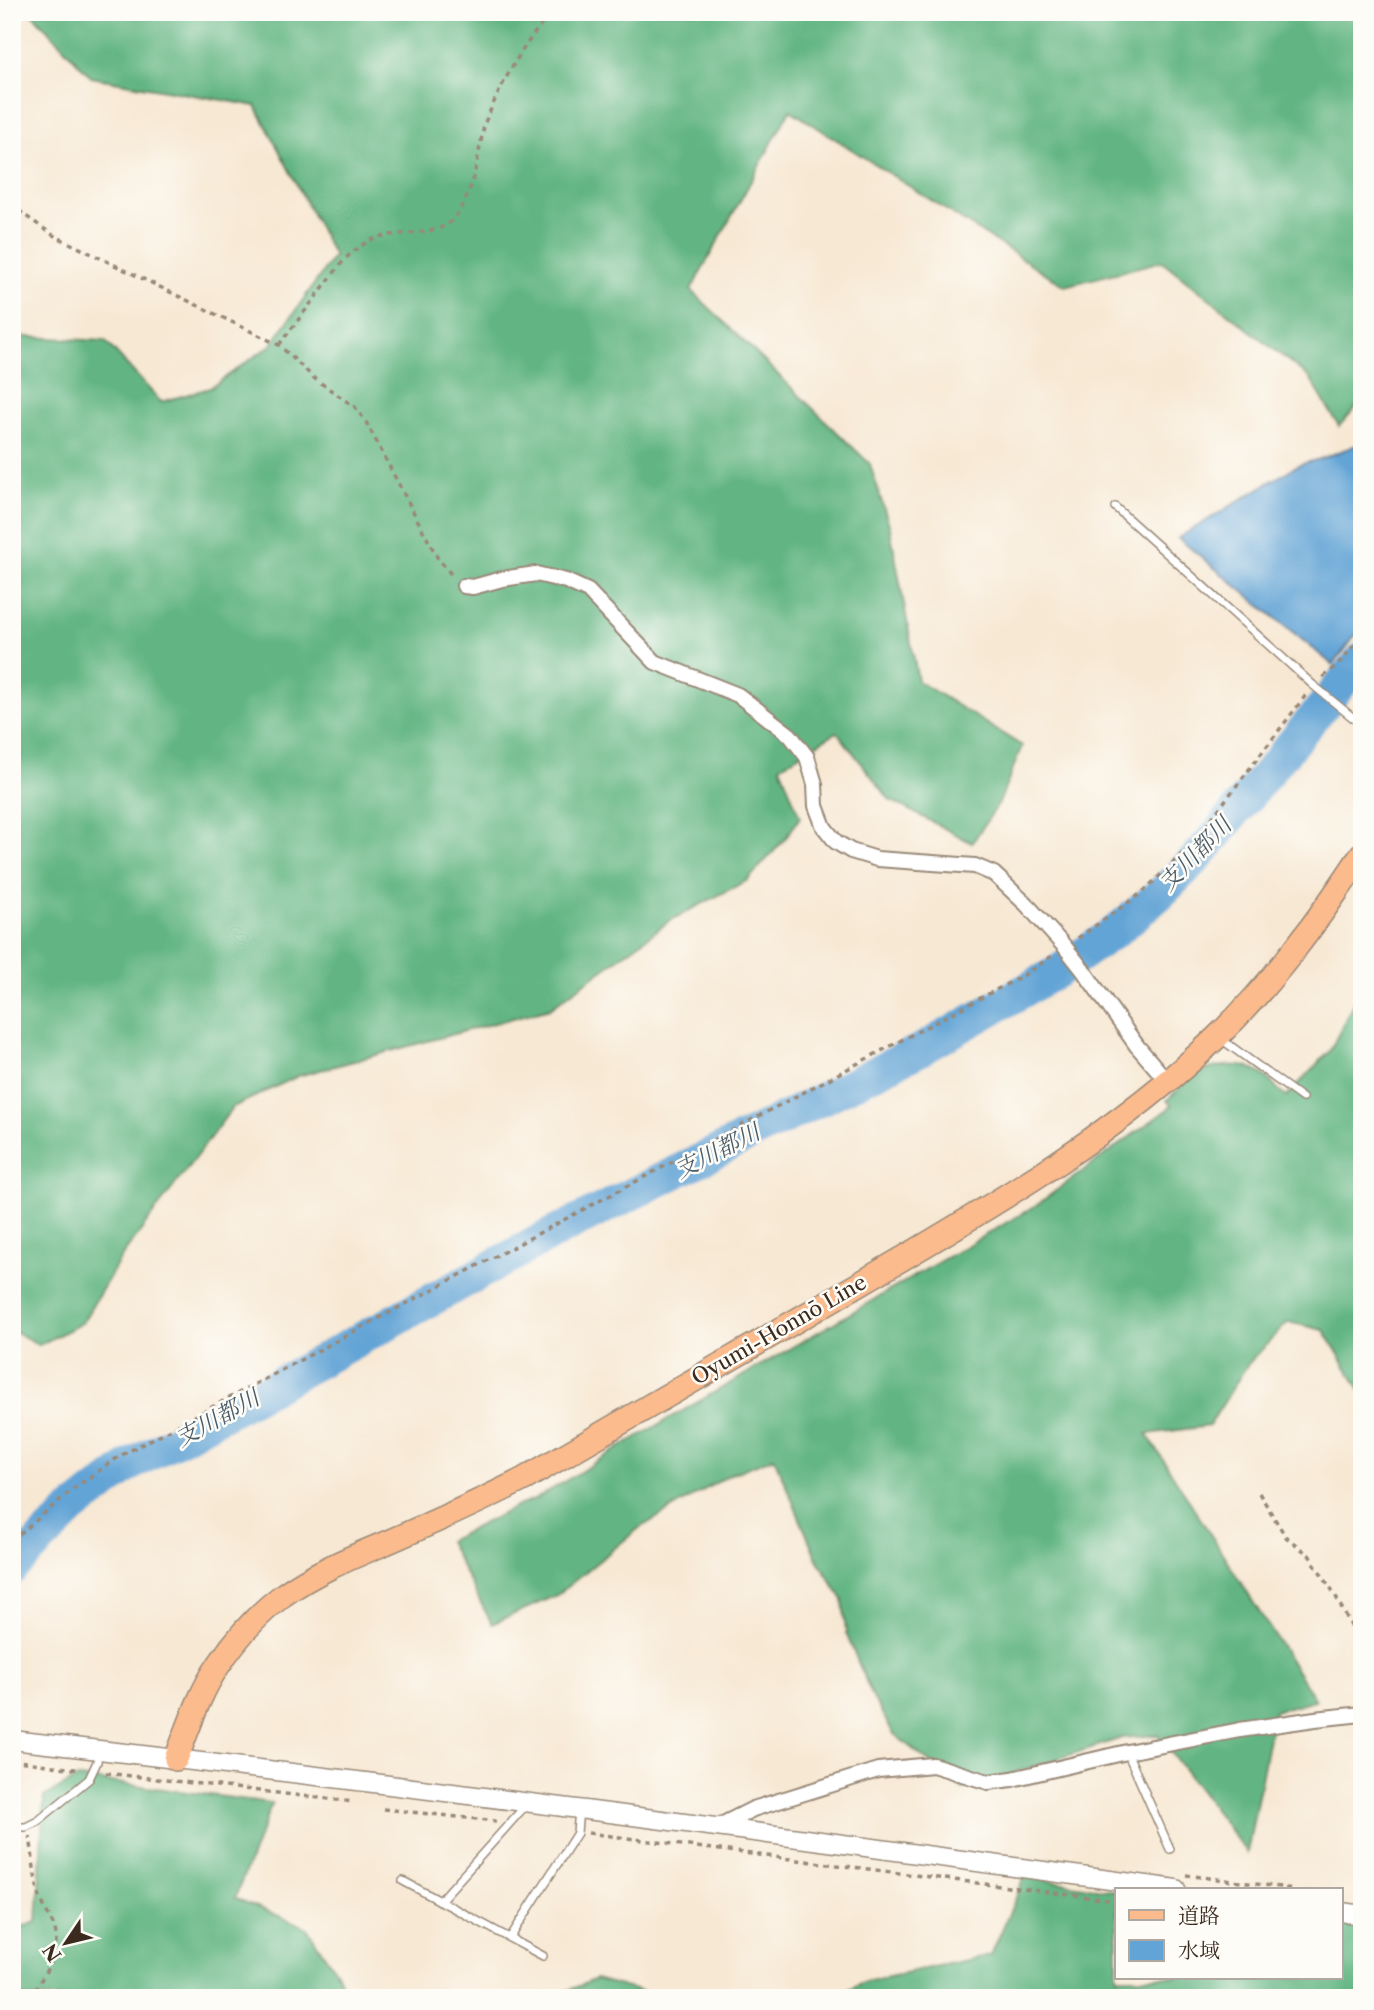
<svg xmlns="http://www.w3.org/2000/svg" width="1374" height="2010" font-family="'Libre Caslon Text','Noto Serif JP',serif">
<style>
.forest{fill:#62b582;stroke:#4e7050;stroke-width:2}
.water{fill:#63a4d6;stroke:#4f677a;stroke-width:2}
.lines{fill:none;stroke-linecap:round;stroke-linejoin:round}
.stream{stroke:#63a4d6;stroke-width:5}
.river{stroke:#63a4d6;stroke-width:33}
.service-casing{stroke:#998978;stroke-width:10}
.minor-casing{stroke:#998978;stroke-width:18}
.tertiary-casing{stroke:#998978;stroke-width:21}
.primary-casing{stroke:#998978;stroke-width:26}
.path{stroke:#998978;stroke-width:3.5;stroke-dasharray:5 5;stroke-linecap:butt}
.service{stroke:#fff;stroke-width:7}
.minor{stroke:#fff;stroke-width:14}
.tertiary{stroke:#fff;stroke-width:18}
.primary{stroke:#fbbb8d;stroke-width:23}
.labels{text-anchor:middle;stroke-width:5;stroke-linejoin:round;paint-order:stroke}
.street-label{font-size:21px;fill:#3b2a1e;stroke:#fdfcf7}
.water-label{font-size:23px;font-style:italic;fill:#4b5b68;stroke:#fdfcf7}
</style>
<rect width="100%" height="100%" fill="#fdfcf7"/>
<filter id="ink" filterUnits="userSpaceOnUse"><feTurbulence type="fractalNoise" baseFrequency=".0143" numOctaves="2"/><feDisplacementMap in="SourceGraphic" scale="14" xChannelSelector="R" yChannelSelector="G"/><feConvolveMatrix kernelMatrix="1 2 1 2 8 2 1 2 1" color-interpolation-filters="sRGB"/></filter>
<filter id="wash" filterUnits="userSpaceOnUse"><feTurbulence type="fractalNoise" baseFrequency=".00686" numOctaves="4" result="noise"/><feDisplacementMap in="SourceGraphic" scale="28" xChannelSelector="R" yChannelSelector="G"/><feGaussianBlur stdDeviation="1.57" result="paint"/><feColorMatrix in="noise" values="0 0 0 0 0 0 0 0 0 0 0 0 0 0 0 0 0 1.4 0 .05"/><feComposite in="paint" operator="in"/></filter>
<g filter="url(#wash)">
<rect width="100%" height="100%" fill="#f7e8d3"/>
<!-- forest -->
<g class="forest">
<polygon points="31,12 485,12 532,23 544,12 1362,12 1362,401 1339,426 1310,378 1162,261 1065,286 790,110 691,290 870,464 890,528 918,681 1022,746 999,803 972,843 890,800 837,732 780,766 800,817 785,839 748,880 671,920 550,1008 298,1076 233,1107 122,1256 82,1323 39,1345 12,1330 12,336 105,341 161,402 210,388 271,345 334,256 256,106 91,77"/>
<path d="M1362,985v408l-38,-63 -36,-8 -41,43 -38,61 -62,8 168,266 -41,11 -27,142 -89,-118 -36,3 -159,51 -69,-55 -21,-36 -27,-65 -3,-33 -26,-41 -43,-102 -43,17 -93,55 -81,66 -65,29 -44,-83 70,-35 16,-6 95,-58 406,-236 137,-100 -5,-6c8,-7 16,-17 25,-23 18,-12 51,-17 70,-3 8,6 16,16 24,23l44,-46z"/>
<polygon points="78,1778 272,1803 235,1898 306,1927 340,1978 343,1998 12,1998 12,1930 37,1922 44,1797"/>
<polygon points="1025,1877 1117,1891 1117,1977 1341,1977 1341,1921 1362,1923 1362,1998 831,1998 865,1981 991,1955"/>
<polygon points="595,1979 665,1998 551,1998"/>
</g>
<!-- water -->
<polygon class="water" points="1362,443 1362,627 1333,665 1178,538 1298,465 1320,459"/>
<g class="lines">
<!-- stream -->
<polyline class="stream" points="12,1558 16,1564"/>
<!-- river -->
<polyline class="river" points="12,1569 72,1510 130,1465 550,1235 922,1049 1057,972 1117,930 1159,895 1197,858 1362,659"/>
</g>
</g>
<g filter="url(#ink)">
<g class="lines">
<!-- service casing -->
<g class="service-casing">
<g id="service">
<polyline points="1115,507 1313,685 1362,725"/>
<polyline points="1221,1039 1302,1098"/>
<polyline points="1127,1752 1170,1849"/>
<polyline points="12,1827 26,1827 38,1821 89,1779 97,1762 98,1750"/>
<polyline points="403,1881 543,1956"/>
<polyline points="440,1901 526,1805"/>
<polyline points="510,1938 577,1833 579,1809"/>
</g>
</g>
<!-- minor casing -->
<g class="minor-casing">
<g id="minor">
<polyline points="464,586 473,587 502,579 536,574 566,581 588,591 655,662 738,695 790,735 807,757 815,784 816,806 824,827 836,842 851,851 877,859 975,866 994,874 1027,905 1065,947 1083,970 1137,1046 1168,1082"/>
<polyline points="717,1827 753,1809 878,1770 933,1765 988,1782 1012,1779 1127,1752 1240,1730 1315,1719 1362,1714"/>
</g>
</g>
<!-- tertiary casing -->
<g class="tertiary-casing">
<g id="tertiary">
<path d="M12,1740c389,44 776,96 1164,149"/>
<polyline points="1341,1912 1362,1915"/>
</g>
</g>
<!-- primary casing -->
<g class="primary-casing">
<path id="primary" d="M176,1759c13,-32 23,-65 42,-93 17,-26 40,-52 65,-71 32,-23 69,-38 105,-53 46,-20 91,-40 136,-63 118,-69 236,-137 354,-206 119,-70 239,-140 339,-236 56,-54 102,-118 145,-183"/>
</g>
<!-- path -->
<g class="path">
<polyline points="12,203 23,214 53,235 279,345 315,379 355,407 366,422 437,557 454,578"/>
<path d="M279,345l65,-85c9,-9 18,-16 30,-21 24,-10 65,0 81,-22 20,-27 22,-59 29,-91 2,-8 7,-16 10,-24 15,-32 34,-64 58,-90"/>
<polyline points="1323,677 1338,664 1362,637"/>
<polyline points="1078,938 1143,892 1192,844 1306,695"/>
<polyline points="1259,1493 1286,1537 1309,1555 1334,1593 1362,1647"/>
<polyline points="12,1541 74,1488 120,1456 1024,975 1052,956"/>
<polyline points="12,1760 81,1770"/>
<polyline points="106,1773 354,1802"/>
<polyline points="383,1809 496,1821"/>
<polyline points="588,1833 1117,1901"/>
<polyline points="1186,1875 1295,1889"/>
<path d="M29,1998c12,-17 34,-49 25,-71 -4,-10 -10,-19 -14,-30 -6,-19 -7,-41 -10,-61"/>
</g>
<!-- service -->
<use href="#service" class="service"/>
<!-- minor -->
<use href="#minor" class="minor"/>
<!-- tertiary -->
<use href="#tertiary" class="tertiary"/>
<!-- primary -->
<use href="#primary" class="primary"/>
</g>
</g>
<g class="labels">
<!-- street labels -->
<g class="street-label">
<text transform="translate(779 1330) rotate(-30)" y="7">Oyumi-Honnō Line</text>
</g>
<!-- water labels -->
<g class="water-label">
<text transform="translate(1195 854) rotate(-46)" y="8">支川都川</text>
<text transform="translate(717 1151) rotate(-27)" y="8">支川都川</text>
<text transform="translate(217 1418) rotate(-29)" y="8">支川都川</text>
</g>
</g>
<!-- margin -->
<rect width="1374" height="2010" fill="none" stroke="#fdfcf7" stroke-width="42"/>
<!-- legend -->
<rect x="1115" y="1888" width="228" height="91" fill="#fdfcf7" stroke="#afa8a0" stroke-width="2"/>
<rect x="1129" y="1910" width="35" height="10" fill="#fbbb8d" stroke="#afa8a0" stroke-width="2"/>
<text x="1178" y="1923" font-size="21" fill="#3b2a1e">道路</text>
<rect x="1129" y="1940" width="35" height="21" fill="#63a4d6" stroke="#afa8a0" stroke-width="2"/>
<text x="1178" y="1958" font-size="21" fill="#3b2a1e">水域</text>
<!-- north arrow -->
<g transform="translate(66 1943) rotate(235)" stroke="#fdfcf7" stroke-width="5" paint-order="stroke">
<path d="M0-5L12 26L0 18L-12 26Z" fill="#3b2a1e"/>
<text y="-10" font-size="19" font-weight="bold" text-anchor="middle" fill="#3b2a1e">N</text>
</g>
</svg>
